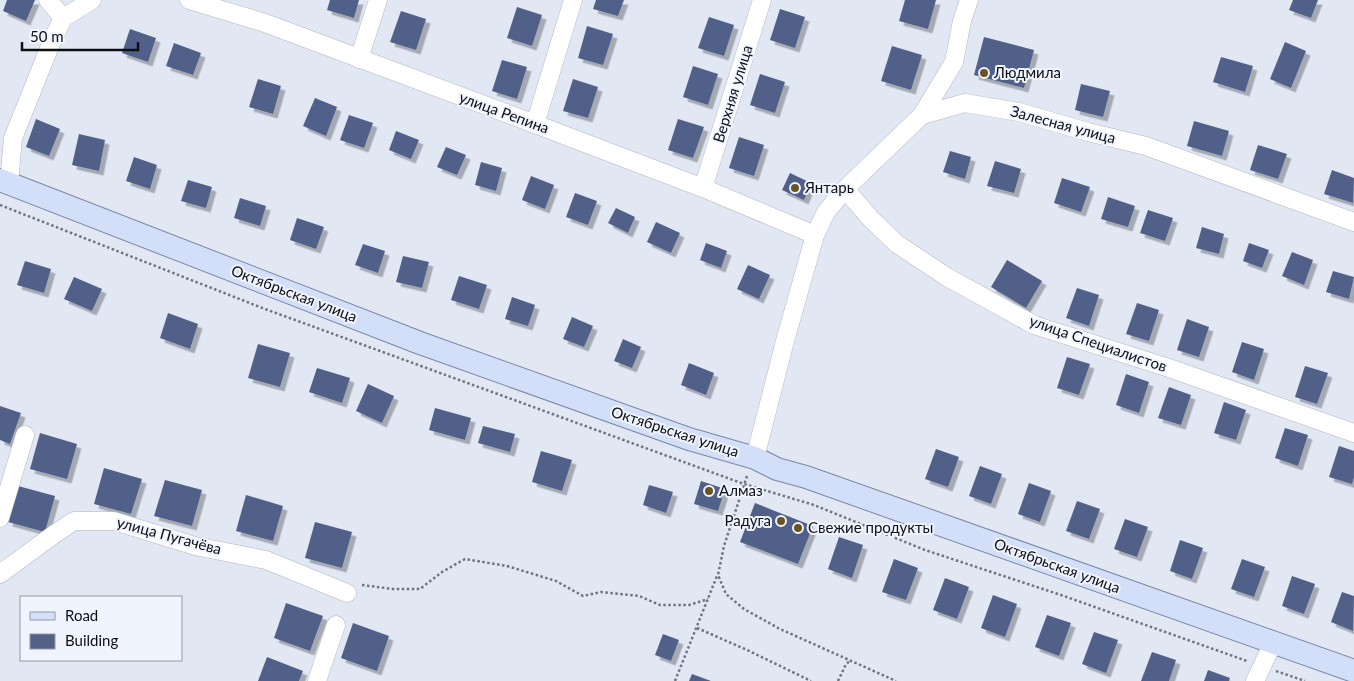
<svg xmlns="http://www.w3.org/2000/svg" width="1354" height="681" font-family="Lato,sans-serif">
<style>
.building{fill:#516188;filter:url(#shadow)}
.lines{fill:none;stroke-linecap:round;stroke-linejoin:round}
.minor-casing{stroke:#b1b6c2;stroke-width:19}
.major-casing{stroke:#7a87a5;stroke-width:24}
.path{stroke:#70747c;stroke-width:2.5;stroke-dasharray:2.5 2.5;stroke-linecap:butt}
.minor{stroke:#fff;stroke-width:18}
.major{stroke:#d3def8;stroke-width:22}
.poi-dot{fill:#685423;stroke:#eff4fe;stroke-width:2}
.labels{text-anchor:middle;stroke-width:4;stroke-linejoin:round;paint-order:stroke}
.poi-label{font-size:15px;fill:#0d0f13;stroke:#eff4fe;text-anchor:start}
.street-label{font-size:15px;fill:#0d0f13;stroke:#eff4fe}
</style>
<defs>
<filter id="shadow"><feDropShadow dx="4.5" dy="4.5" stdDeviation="0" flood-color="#0004"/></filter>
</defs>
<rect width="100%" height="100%" fill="#e1e7f3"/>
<!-- building -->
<g class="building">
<polygon points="7,0 35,0 26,21 3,11"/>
<polygon points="330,0 359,0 354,18 327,10"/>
<polygon points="596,0 624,0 618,16 593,9"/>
<polygon points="905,0 936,0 928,29 899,21"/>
<polygon points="1293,0 1318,0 1311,18 1289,10"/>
<polygon points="517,7 542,15 532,46 507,38"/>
<polygon points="780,9 805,17 795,48 770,40"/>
<polygon points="401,11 426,19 416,50 390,42"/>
<polygon points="709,17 734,25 724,56 698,48"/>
<polygon points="587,26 613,34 603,65 578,58"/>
<polygon points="130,29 156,38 148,62 122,53"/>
<polygon points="984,37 1034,50 1024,88 974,75"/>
<polygon points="1285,42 1306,51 1291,88 1270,79"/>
<polygon points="174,43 201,53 193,75 166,66"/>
<polygon points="892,46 922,55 911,90 881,81"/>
<polygon points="1221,57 1253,66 1245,92 1213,82"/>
<polygon points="502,60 527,67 517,99 492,91"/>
<polygon points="693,66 718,74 708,105 683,97"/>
<polygon points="760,74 785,82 775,113 750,105"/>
<polygon points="258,79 281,86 273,114 249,107"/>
<polygon points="573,79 598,87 588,118 563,111"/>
<polygon points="1081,84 1110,91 1103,117 1075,110"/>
<polygon points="315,98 337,107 326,136 303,126"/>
<polygon points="349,115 373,123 364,148 340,140"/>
<polygon points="36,119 60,129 49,156 26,147"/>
<polygon points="678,119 704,127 693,158 668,150"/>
<polygon points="1194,121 1229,131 1222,156 1187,146"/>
<polygon points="396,131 419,140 411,159 389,150"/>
<polygon points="79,134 105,140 99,171 72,165"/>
<polygon points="739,137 764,145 754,176 729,168"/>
<polygon points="1258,145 1287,154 1278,179 1250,170"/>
<polygon points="446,147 466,155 457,175 437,167"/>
<polygon points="950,151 971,157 965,179 943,172"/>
<polygon points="134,157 157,165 150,189 126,181"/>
<polygon points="995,161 1021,169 1014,193 987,186"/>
<polygon points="481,162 502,168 496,191 475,185"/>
<polygon points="1332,170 1354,178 1353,203 1324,194"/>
<polygon points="790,173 811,183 804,200 782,190"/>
<polygon points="531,176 554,185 545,209 522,200"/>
<polygon points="1062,178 1090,187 1081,212 1054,203"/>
<polygon points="188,180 212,187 206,208 181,201"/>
<polygon points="575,193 597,201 588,225 566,217"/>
<polygon points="1108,197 1135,206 1128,227 1101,219"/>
<polygon points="240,198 266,206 260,226 234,218"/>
<polygon points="616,208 635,217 628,233 608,223"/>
<polygon points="1148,210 1173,218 1165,241 1140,233"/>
<polygon points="297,218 324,227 316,249 290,240"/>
<polygon points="656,222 680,233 671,253 647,242"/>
<polygon points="1202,227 1224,234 1219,254 1196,248"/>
<polygon points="706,243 727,251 721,268 700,260"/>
<polygon points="1249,243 1269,250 1262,268 1243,261"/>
<polygon points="363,244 385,251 378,273 355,265"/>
<polygon points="1292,252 1313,260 1304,285 1282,276"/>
<polygon points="403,256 429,262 422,288 396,282"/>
<polygon points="1007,260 1042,281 1026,308 991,287"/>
<polygon points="25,261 51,269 44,293 17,285"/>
<polygon points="748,265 770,275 759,299 737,289"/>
<polygon points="1333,271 1354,277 1349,299 1326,292"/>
<polygon points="459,276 487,285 479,309 451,300"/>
<polygon points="74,277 102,289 92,311 64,299"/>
<polygon points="1077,288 1099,295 1089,326 1066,318"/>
<polygon points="512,297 535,305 528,326 505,319"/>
<polygon points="1137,303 1159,310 1149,341 1126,334"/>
<polygon points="168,313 198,324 190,349 160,338"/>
<polygon points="572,317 593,326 584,347 563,339"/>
<polygon points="1187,319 1209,327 1199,357 1177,350"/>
<polygon points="623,339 641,347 632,368 614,361"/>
<polygon points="1242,342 1264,349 1254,380 1232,372"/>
<polygon points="258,344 290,353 280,387 248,378"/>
<polygon points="1067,357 1090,364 1079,395 1057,388"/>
<polygon points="689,363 714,373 706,395 681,385"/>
<polygon points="1305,366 1328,373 1317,404 1295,397"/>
<polygon points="317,368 350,378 342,403 309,392"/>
<polygon points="1126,374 1149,382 1139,413 1116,405"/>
<polygon points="368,384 394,396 382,423 356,411"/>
<polygon points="1169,387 1191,395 1181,425 1158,418"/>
<polygon points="1224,402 1246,410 1236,440 1214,433"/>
<polygon points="0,406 21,413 10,444 0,440"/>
<polygon points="435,408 471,418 465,440 429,430"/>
<polygon points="483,426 515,434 510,452 478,443"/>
<polygon points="1285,428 1308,435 1298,466 1275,458"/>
<polygon points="40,433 77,444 67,479 30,469"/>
<polygon points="1339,446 1354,451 1354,477 1352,484 1329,477"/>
<polygon points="936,449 959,457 948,487 925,479"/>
<polygon points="541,451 572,460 562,491 532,482"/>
<polygon points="980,466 1002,474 991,504 969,496"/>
<polygon points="104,468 142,479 131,514 94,504"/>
<polygon points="165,480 202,490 192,526 154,516"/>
<polygon points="701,481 725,489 718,511 694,504"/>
<polygon points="1029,483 1051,491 1040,522 1018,514"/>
<polygon points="649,485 673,492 666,513 643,505"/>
<polygon points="18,486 55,496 45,532 8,522"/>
<polygon points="246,495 283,506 273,541 236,531"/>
<polygon points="1077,501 1100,509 1089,539 1066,531"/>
<polygon points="755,503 813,526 798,564 740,542"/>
<polygon points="1125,519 1148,527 1137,557 1114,549"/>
<polygon points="315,522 352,532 342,568 305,558"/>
<polygon points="839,537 863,545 852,578 828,569"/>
<polygon points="1180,540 1203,548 1192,579 1170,571"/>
<polygon points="894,559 918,568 906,600 882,592"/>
<polygon points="1242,559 1265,567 1254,597 1231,589"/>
<polygon points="1292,576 1315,584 1304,614 1282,606"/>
<polygon points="945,578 969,587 957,619 933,610"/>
<polygon points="1342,592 1354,596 1353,631 1331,622"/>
<polygon points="993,595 1017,604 1005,637 981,628"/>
<polygon points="286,603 323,616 310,651 274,638"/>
<polygon points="1047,615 1071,623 1059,656 1035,647"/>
<polygon points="353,623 389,636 377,671 341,658"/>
<polygon points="1094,632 1118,640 1106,673 1082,664"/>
<polygon points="663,634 679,640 671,661 655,655"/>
<polygon points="1152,652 1176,660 1169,681 1141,681"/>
<polygon points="267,657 303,671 299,681 258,681"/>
<polygon points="1208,670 1230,678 1229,681 1204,681"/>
<polygon points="692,674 711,681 689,681"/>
</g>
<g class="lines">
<!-- minor casing -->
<g class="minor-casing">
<g id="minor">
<polyline points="48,0 63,18"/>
<polyline points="189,0 265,23 535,124 703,188 815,235"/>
<polyline points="359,59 378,0"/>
<polyline points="922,115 954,62 962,21 969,0"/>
<polyline points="535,124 573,0"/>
<polyline points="9,183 13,138 52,41 63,18 92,0"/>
<polyline points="703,188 762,0"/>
<polyline points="845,189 871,219 897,244 947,277 1034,325 1169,368 1354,433"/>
<polyline points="755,458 785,341 815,235 826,212 845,189 922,115 965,103 1019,112 1088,132 1146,146 1354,222"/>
<polyline points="0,518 25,435"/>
<polyline points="0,574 56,533 74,521 114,521 195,546 266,560 347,593"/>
<polyline points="317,681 336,625"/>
<polyline points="1255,681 1273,643"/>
</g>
</g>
<!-- major casing -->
<g class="major-casing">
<polyline id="major" points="0,180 420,343 689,439 755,458 777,469 806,477 1354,671"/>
</g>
<!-- path -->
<g class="path">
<polyline points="0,205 265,309 744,484 814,505 925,550 1061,595 1247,661"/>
<polyline points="747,476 724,546 718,575 726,594 744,609 780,629 896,681"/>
<polyline points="362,585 393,589 420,589 442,572 465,559 507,566 556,581 583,596 601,592 639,596 660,605 689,605 708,599"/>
<polyline points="697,628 745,649 811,681"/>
<polyline points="1276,671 1305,681"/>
<polyline points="675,681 717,576"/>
<polyline points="838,681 846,664 850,661"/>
</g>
<!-- minor -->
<use href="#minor" class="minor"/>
<!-- major -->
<use href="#major" class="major"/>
</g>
<!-- markers -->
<g class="poi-dot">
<circle cx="984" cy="73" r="5"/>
<circle cx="795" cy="188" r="5"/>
<circle cx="709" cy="491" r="5"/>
<circle cx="781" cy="521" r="5"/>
<circle cx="798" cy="528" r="5"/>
</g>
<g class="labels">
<!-- poi labels -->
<g class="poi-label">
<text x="994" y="78">Людмила</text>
<text x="805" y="193">Янтарь</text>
<text x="719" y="496">Алмаз</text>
<text x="771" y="526" text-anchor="end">Радуга</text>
<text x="808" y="533">Свежие продукты</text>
</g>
<!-- street labels -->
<g class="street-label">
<text transform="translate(733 94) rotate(-73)" y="5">Верхняя улица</text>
<text transform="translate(504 113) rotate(20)" y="5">улица Репина</text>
<text transform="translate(1063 125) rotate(15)" y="5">Залесная улица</text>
<text transform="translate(294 294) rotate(21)" y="5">Октябрьская улица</text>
<text transform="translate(1098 344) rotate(19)" y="5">улица Специалистов</text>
<text transform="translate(675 432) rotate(18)" y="5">Октябрьская улица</text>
<text transform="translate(169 536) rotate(15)" y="5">улица Пугачёва</text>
<text transform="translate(1057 566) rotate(20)" y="5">Октябрьская улица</text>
</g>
</g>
<!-- legend -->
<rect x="20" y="596" width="162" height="65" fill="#eff4fe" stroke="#9598a0"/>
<rect x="30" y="612" width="25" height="8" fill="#d3def8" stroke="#9598a0"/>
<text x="65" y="621" font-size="15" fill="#0d0f13">Road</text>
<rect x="30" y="634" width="25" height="15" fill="#516188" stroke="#9598a0"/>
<text x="65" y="646" font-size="15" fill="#0d0f13">Building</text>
<!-- scale -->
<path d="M22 42v8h116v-8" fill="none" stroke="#0d0f13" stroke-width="2.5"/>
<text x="30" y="42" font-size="15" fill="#0d0f13" stroke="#eff4fe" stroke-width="4" paint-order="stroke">50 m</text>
</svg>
